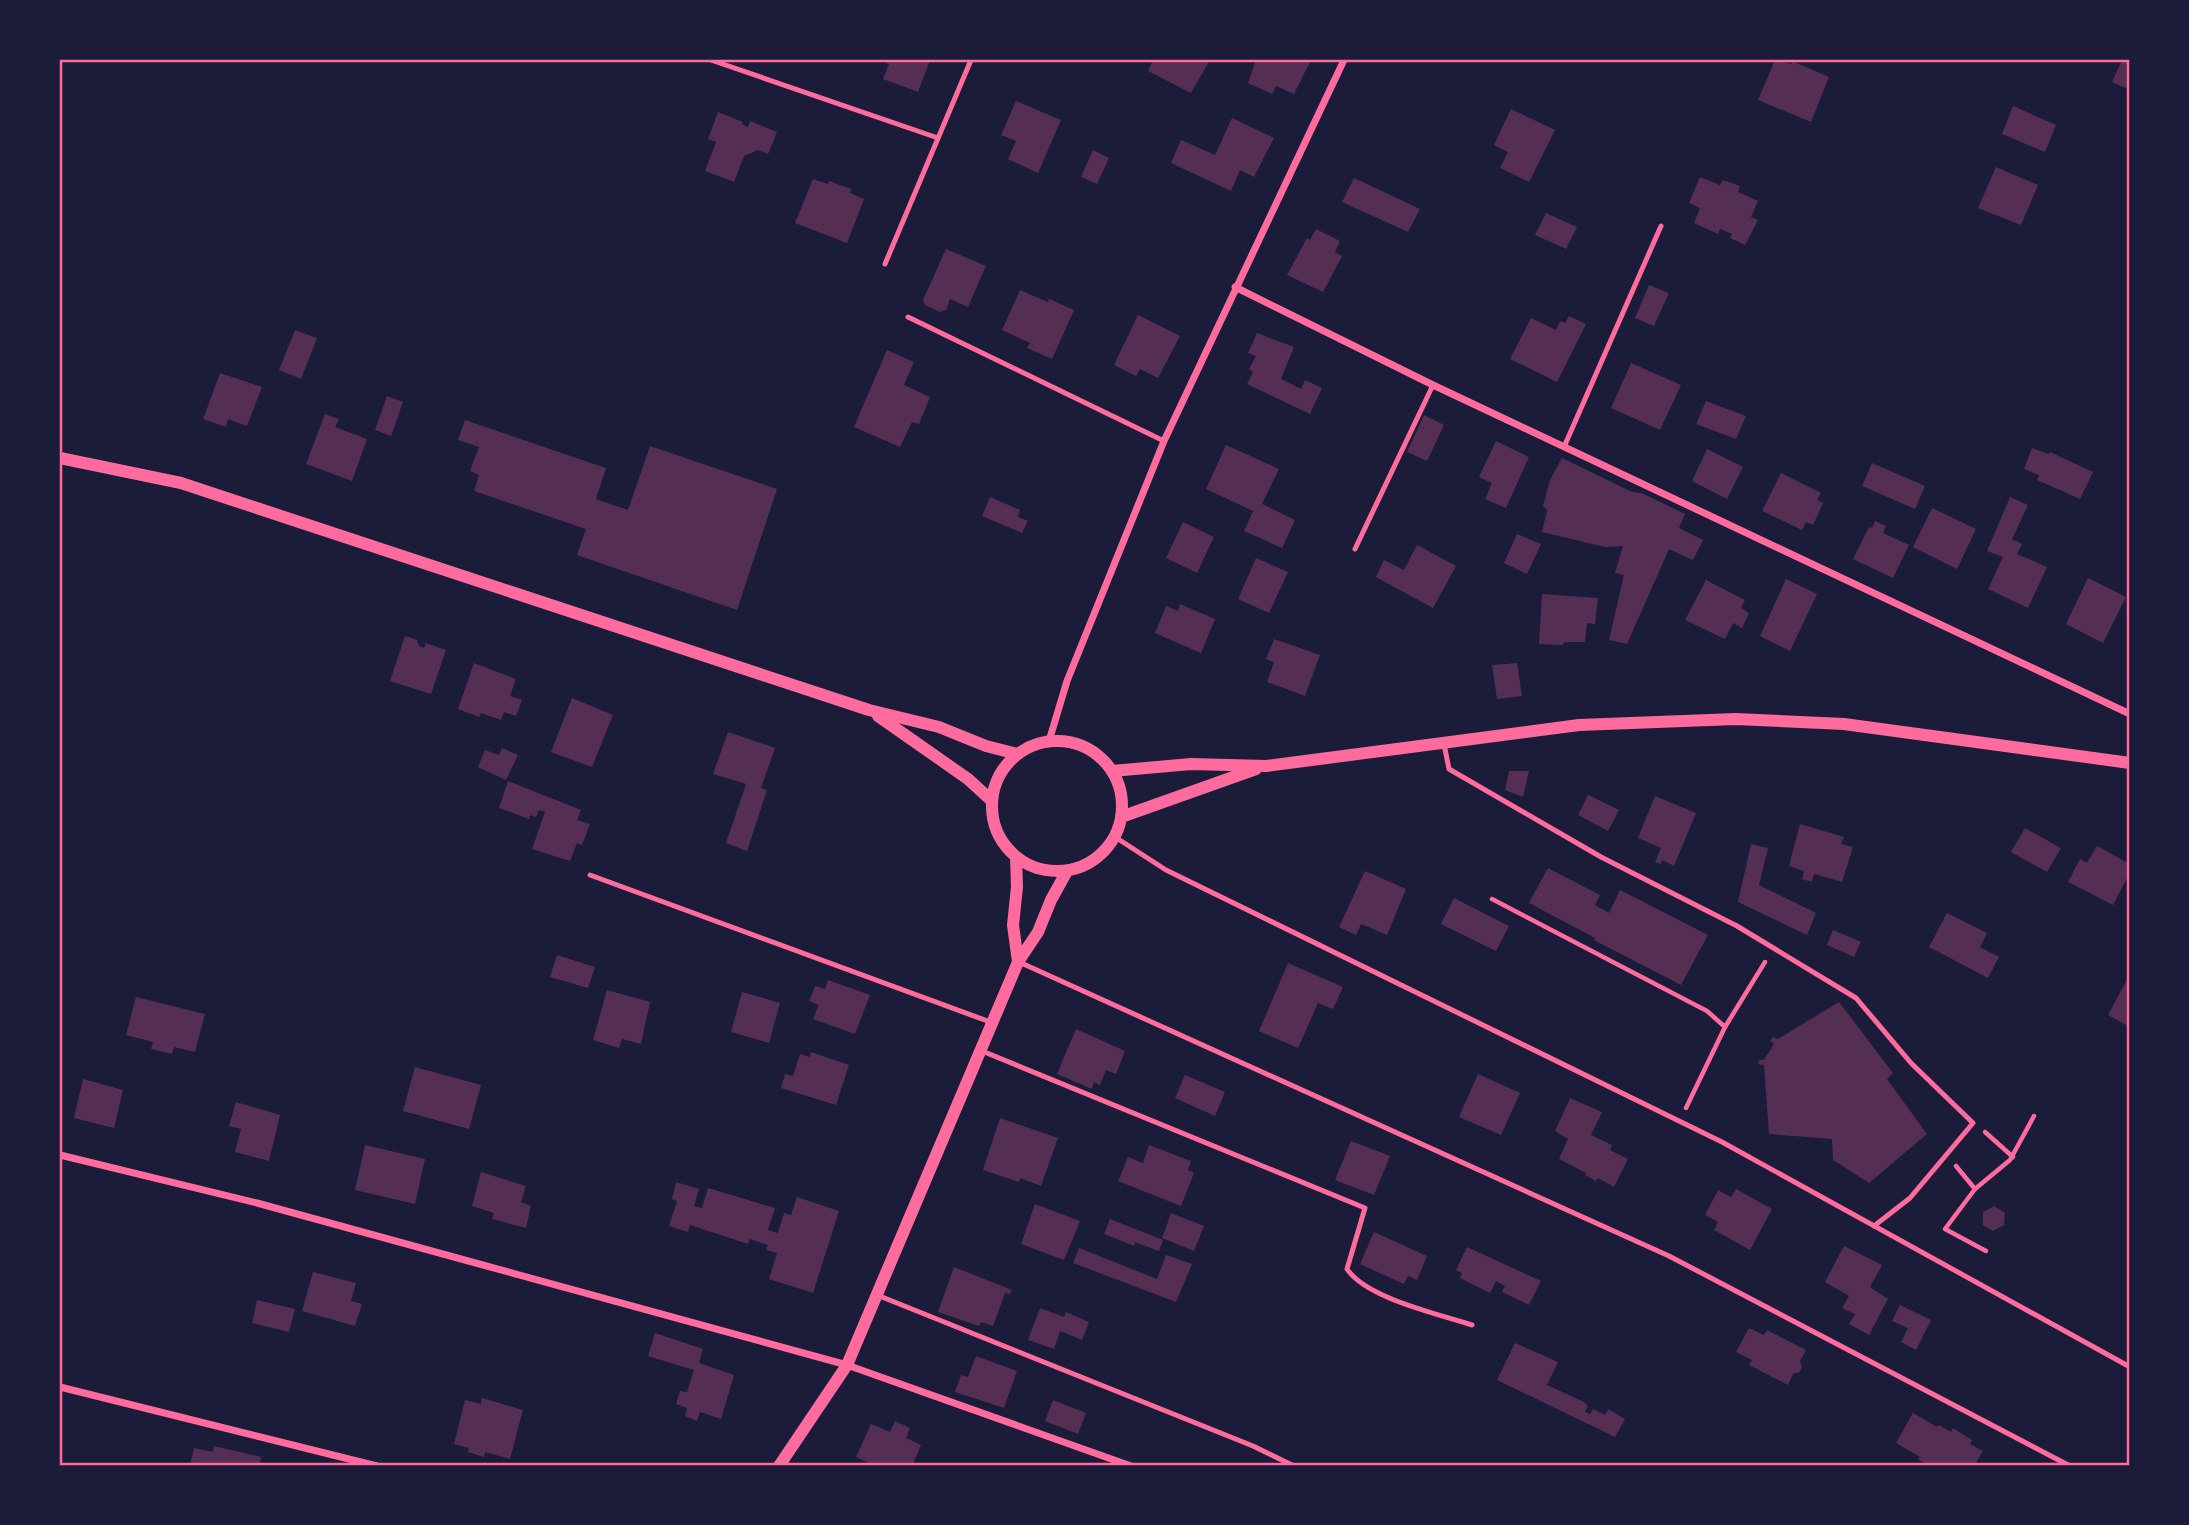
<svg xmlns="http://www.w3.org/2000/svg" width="2189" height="1525" font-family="'DM Sans',sans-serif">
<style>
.building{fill:#542f53}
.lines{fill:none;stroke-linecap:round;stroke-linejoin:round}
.path{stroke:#ff6b9d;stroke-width:4.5}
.service{stroke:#ff6b9d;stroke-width:5}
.minor{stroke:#ff6b9d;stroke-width:7}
.tertiary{stroke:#ff6b9d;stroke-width:12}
.neatline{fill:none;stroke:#ff6b9d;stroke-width:2.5}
</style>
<rect width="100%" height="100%" fill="#1b1b3a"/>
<!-- building -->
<g class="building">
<polygon points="880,60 930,60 918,92 883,79 889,64"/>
<polygon points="1153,60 1210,60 1191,93 1148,71"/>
<polygon points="1256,60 1311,60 1294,94 1276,86 1272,94 1248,83"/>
<polygon points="1775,60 1792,64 1792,61 1829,77 1811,122 1758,100"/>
<polygon points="2122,60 2130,60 2130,90 2112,82"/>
<polygon points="1016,101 1061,120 1038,173 1008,159 1016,141 1001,135"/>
<polygon points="2013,106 2056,125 2045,152 2002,134"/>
<polygon points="1511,109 1555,130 1529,182 1500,168 1508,152 1494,145"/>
<polygon points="718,112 743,122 742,124 748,127 750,121 777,132 768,154 758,150 744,156 734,182 705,171 716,142 708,139"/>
<polygon points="1232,118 1274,138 1254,177 1240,170 1231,191 1171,163 1181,140 1215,155"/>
<polygon points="1093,150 1109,158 1097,184 1081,177"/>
<polygon points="1996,167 2038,185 2021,225 1978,208"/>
<polygon points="1700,177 1720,185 1723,180 1740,186 1738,192 1758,201 1751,217 1758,220 1745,245 1730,238 1732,234 1720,229 1718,234 1694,223 1700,208 1689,203"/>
<polygon points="1354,178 1420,209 1408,232 1342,202"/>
<polygon points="813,179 828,184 829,181 851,189 850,193 864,199 847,243 795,223"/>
<polygon points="1546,213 1577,227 1566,249 1535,235"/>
<polygon points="1316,229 1340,241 1335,252 1342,256 1323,292 1287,275 1307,238 1310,240"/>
<polygon points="946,249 986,266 968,307 950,299 946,310 940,312 925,305 923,300"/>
<polygon points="1649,285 1669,293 1654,326 1635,318"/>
<polygon points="1020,290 1048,302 1049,299 1074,310 1052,359 1027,348 1030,343 1002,330"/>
<polygon points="1138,315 1180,336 1158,378 1140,369 1136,376 1114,365"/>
<polygon points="1569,316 1586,324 1557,382 1510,359 1531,318 1556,330 1560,321 1565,323"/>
<polygon points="295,330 317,338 301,379 279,370"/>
<polygon points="1257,333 1294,347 1281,379 1301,389 1305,380 1322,388 1310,414 1247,384 1253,372 1249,369 1256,356 1248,353"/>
<polygon points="887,350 914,362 904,385 930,397 919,424 912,422 900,447 854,427"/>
<polygon points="1631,363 1681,385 1660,430 1611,408"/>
<polygon points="220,373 262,387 247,426 228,419 226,427 203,419"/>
<polygon points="387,396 403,402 391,436 375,430"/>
<polygon points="1706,401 1746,416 1736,439 1696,424"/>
<polygon points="325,414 339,419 335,427 367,439 352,481 306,464"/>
<polygon points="1424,415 1444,425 1427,461 1407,452"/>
<polygon points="465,420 606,468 596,499 628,510 650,446 777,489 737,610 577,555 586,529 474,491 479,475 470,471 479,447 458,440"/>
<polygon points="1496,441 1529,457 1506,508 1485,499 1492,483 1479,477"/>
<polygon points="1226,445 1279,469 1262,504 1295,520 1282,548 1244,531 1253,511 1206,489"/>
<polygon points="2032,448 2049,454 2050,452 2093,472 2080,499 2037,480 2039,475 2024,469"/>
<polygon points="1707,449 1743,467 1727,499 1692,481"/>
<polygon points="1562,458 1630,491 1644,494 1685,514 1679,528 1703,540 1693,560 1669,549 1627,644 1609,640 1624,575 1615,573 1623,546 1605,547 1542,532 1547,510 1543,506 1550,480"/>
<polygon points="1872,463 1925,486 1915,509 1862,486"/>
<polygon points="1781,473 1821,493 1817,500 1823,503 1813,525 1806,522 1802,530 1762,511"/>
<polygon points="990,497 1020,510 1018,517 1028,521 1022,533 982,516"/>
<polygon points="2010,497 2028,505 2012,539 2022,544 2017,554 2047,567 2028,608 1988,589 2003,557 1987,551"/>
<polygon points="1932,508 1976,529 1957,569 1913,547"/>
<polygon points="1875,521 1886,526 1883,533 1909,545 1893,578 1853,559 1869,527 1872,528"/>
<polygon points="1183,522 1214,537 1197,573 1166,558"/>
<polygon points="1517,534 1541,544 1527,574 1504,563"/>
<polygon points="1417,545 1456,566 1433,608 1376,577 1384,560 1404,570"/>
<polygon points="1256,558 1288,572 1269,613 1238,599"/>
<polygon points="2088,578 2126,597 2103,643 2066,624"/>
<polygon points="1786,579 1817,594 1790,651 1760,636"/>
<polygon points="1706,580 1745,600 1741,608 1749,613 1742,628 1733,623 1725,639 1685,620"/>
<polygon points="1542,594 1598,598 1595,624 1587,623 1585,642 1565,642 1562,645 1539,644"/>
<polygon points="1180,604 1215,619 1201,653 1155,633 1166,606 1178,611"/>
<polygon points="405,636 417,640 419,646 424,648 426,643 446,650 431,694 390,681"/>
<polygon points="1274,639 1320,655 1305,696 1267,682 1274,662 1266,659"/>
<polygon points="474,663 516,679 510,696 522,700 516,716 504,712 501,720 481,713 479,717 458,709"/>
<polygon points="1517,663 1522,696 1497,699 1492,665"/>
<polygon points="572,698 613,715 592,767 551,752"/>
<polygon points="728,732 775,748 761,788 767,790 747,851 726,843 746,784 713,774"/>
<polygon points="502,748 518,755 506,780 478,767 485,750 499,755"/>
<polygon points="1509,771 1529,771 1523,797 1505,790"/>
<polygon points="508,781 581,810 577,820 590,824 582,845 577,843 570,861 532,849 545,812 539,810 536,817 530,815 529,819 499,808"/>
<polygon points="1588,795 1619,810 1608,831 1578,815"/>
<polygon points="1655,796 1696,813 1674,866 1662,860 1661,864 1655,862 1661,848 1638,838"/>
<polygon points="1800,824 1844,837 1841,844 1853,847 1842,882 1814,874 1812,882 1802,879 1804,871 1789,866"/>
<polygon points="2025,828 2061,848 2047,872 2011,852"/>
<polygon points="1751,844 1768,848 1759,885 1816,913 1807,935 1738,902"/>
<polygon points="2097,846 2130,864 2130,872 2113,905 2068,882 2080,859 2087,863"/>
<polygon points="1548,868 1600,895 1595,905 1609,913 1620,890 1708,935 1681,985 1594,940 1595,938 1529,903"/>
<polygon points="1365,871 1406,889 1387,935 1361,924 1356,935 1339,927"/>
<polygon points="1454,898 1509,926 1496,951 1441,924"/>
<polygon points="1947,913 1987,933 1980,947 1999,957 1988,978 1929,947"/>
<polygon points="1833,930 1861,942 1854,957 1827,945"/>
<polygon points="557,955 595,967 588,988 550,977"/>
<polygon points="1288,963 1343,987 1333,1009 1318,1003 1298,1048 1259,1031"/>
<polygon points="2130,974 2130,1027 2108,1015"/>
<polygon points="828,980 870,995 855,1034 813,1019 819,1005 809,1001 815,986 825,989"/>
<polygon points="607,990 650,1002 641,1044 622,1039 619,1048 593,1040"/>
<polygon points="742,992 780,1003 769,1043 731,1032"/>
<polygon points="136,997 205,1014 195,1052 174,1047 172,1054 151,1049 153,1042 126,1035"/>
<polygon points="1839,1002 1893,1073 1887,1079 1927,1134 1869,1183 1833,1160 1832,1139 1769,1134 1764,1065 1758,1064 1759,1060 1764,1060 1774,1044 1770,1041 1773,1037 1778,1039"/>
<polygon points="1076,1029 1125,1051 1116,1074 1106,1070 1100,1085 1094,1082 1092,1089 1057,1074"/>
<polygon points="811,1052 849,1065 836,1105 781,1088 785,1074 793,1076 800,1054 810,1057"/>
<polygon points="415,1067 481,1085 469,1129 403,1111"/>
<polygon points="1478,1074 1520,1093 1501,1135 1459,1117"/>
<polygon points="1185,1075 1225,1092 1215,1116 1175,1098"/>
<polygon points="83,1079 123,1090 114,1128 74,1118"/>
<polygon points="1570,1098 1602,1112 1591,1135 1612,1145 1610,1150 1628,1159 1614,1187 1598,1178 1596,1181 1585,1175 1586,1173 1559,1159 1568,1139 1555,1131"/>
<polygon points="236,1102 280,1115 269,1161 235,1152 241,1129 229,1126"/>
<polygon points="1000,1118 1058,1138 1041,1186 1020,1178 1019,1182 983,1170"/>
<polygon points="1351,1141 1390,1156 1374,1195 1335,1180"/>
<polygon points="365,1145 425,1159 415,1204 355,1190"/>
<polygon points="1149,1145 1191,1161 1188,1170 1194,1173 1181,1206 1118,1181 1128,1157 1143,1163"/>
<polygon points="481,1172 526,1186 521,1202 531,1206 526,1228 492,1219 494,1213 472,1206"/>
<polygon points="676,1182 699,1189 694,1206 702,1208 708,1188 775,1208 768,1230 778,1233 784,1213 791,1215 797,1197 839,1211 813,1293 769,1279 777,1253 766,1250 768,1245 750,1239 748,1244 690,1225 688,1232 669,1226 677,1201 672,1199"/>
<polygon points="1736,1189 1772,1209 1750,1250 1714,1230 1718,1222 1705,1215 1718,1190 1731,1197"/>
<polygon points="1035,1204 1080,1221 1064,1260 1021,1244"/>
<polygon points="1994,1206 2005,1213 2004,1225 1993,1231 1983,1225 1983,1212"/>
<polygon points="1171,1213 1204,1226 1194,1251 1162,1238"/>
<polygon points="1110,1219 1163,1240 1159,1251 1135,1242 1134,1246 1104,1234"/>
<polygon points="1374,1232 1427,1256 1417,1280 1408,1276 1404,1284 1360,1264"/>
<polygon points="1844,1246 1882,1265 1870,1287 1888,1299 1869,1335 1849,1324 1855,1314 1842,1308 1849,1296 1825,1282"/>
<polygon points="1467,1247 1541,1281 1529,1305 1502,1292 1505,1286 1496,1281 1490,1293 1460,1278 1462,1273 1456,1270"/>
<polygon points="1079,1248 1157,1279 1166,1255 1192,1264 1176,1302 1073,1263"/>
<polygon points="954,1267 1012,1290 1010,1294 1005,1293 993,1326 981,1322 979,1326 938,1312"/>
<polygon points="313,1272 356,1283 351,1301 362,1304 355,1326 302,1311"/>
<polygon points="257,1300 295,1309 289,1332 252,1323"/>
<polygon points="1900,1305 1931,1320 1916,1350 1901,1342 1908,1328 1892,1321"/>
<polygon points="1040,1308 1064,1317 1066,1312 1089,1322 1082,1340 1060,1331 1054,1349 1028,1340"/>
<polygon points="1749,1328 1764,1335 1767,1330 1806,1350 1800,1361 1802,1367 1800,1372 1793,1374 1788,1385 1749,1365 1752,1360 1736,1352"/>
<polygon points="655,1333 703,1349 699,1363 734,1375 721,1419 700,1412 697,1421 685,1416 687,1408 676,1404 680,1391 687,1392 694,1370 648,1356"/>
<polygon points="1515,1343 1558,1362 1547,1385 1584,1402 1588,1406 1585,1412 1590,1414 1593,1409 1605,1415 1608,1409 1625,1419 1615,1437 1497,1380"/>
<polygon points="976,1356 1017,1371 1004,1408 955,1392 961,1375 968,1377"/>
<polygon points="482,1398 523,1410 510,1459 485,1452 484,1457 468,1452 469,1448 454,1444 465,1400 481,1404"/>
<polygon points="1053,1400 1086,1413 1078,1434 1045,1421"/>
<polygon points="1913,1413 1937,1427 1939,1425 1951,1432 1953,1428 1972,1440 1970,1444 1983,1451 1974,1466 1929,1466 1918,1459 1920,1457 1896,1443"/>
<polygon points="895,1421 910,1428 906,1438 921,1445 912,1466 875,1466 856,1457 871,1424 890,1432"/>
<polygon points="214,1446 261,1457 259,1466 190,1466 194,1448 213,1452"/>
</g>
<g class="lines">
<!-- path -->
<g class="path">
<polyline points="1492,899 1707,1011 1725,1027 1686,1108"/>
<polyline points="1725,1027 1765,962"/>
<polyline points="1985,1132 2013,1157"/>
<polyline points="1956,1166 1975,1189 1945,1229 1986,1251"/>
<polyline points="1975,1189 2010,1160 2034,1116"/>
</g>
<!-- service -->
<g class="service">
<polyline points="711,60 938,138"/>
<polyline points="885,264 971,60"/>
<polyline points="908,317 1164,441"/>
<polyline points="1564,447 1661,226"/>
<polyline points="1355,549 1433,385"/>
<polyline points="1444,744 1449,769 1601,857 1737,926 1856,998 1911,1063 1973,1123 1910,1198 1874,1226"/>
<polyline points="1115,837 1166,870 1722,1142 2130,1367"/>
<polyline points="590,875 993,1023"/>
<polyline points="1019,962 1669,1256 2070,1466"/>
<path d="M982,1051l383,157 -18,61c19,29 91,45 125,56"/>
<polyline points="877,1295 1253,1446 1294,1466"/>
</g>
<!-- minor -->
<g class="minor">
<polyline points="1235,287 1433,385 2130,714"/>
<polyline points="1049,741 1067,681 1164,441 1344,60"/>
<polyline points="60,1155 257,1203 847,1365 1131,1466"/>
<polyline points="60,1387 377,1466"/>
</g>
<!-- tertiary -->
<g class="tertiary">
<polyline points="60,458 181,483 869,710 939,727 986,746 1017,754"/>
<polyline points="878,716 968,779 992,801"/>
<circle cx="1057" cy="806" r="65"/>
<polyline points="1112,771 1191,764 1266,766 1579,725 1736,719 1844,724 2130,763"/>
<polyline points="1121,817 1256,769"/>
<polyline points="1016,857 1017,887 1013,925 1018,962"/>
<polyline points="779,1466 847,1365 1018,962 1038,932 1051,900 1067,871"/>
</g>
</g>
<!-- border -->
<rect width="2189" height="1525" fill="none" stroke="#1b1b3a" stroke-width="122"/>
<rect x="61" y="61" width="2067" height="1403" class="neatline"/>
</svg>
